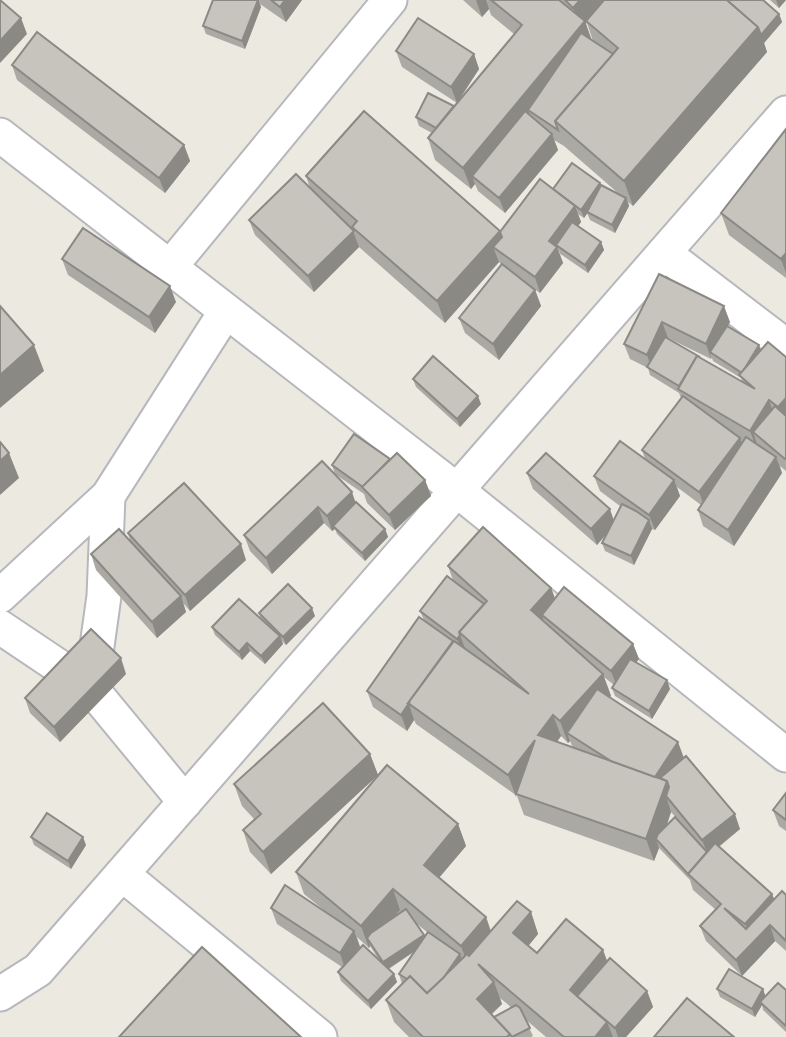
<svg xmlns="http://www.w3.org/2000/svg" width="786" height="1037" font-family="'Nunito Sans',sans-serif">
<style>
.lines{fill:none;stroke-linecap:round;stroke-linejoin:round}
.minor-casing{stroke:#b6b8bd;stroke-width:37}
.minor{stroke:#fff;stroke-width:33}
.wall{fill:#aaa9a3;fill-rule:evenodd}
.shaded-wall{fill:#8b8984}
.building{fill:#c6c4bd;stroke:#8b8984;stroke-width:2}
</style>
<rect width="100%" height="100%" fill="#ece9e0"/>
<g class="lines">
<!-- minor casing -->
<g class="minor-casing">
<g id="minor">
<polyline points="0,135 458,491 786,755"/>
<polyline points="664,253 786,346"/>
<polyline points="170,267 390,0"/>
<polyline points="0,596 108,496 226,311"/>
<polyline points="0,627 91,688 185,802"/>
<polyline points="92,682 104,596 108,496"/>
<polyline points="122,874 320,1037"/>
<polyline points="0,994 38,970 786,113"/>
</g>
</g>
<!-- minor -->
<use href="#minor" class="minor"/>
</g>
<!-- wall -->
<g class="wall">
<polygon points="213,0 302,0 286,22 260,4 261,7 245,49 206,34 203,26"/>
<path d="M463,0h300l16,14 3,8 -18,21 3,9 -134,154 -5,-4 1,4 -14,27 -25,-13 -3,-7 -3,5 -6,-4 3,8 -3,4 23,16 3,8 -16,23 -29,-20v-2l4,12 -23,30 -21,-15 16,12 6,16 -42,54 -34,-27 -6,-15 43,-53 -3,-3 -54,61 -86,-76 -45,45 -59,-57 -6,-15 61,-32 -4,-12 194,56 53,-43 47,-6 1,2 17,8 -54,-47 -10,-6 4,10 -53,63 -27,-22 -3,-7 -4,5 -36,-29 -7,-22 4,-5 -13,-7 -3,-9 38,-11 3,-3 -55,-36 -6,-16 78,3 5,15 -22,34 57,-69 -23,-19 -2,-6 -7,8zM587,23l6,18 -1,-1 -6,-16z"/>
<polygon points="770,0 786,0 779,8"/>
<polygon points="12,65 184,145 190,161 165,193 17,80"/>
<polygon points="786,129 786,278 729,235 721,213"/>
<polygon points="62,259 176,302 155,333 68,275"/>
<path d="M659,274l71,48 -3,4 34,24 25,7v114l-6,-5 2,7 -48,73 -31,-20 -5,-16 3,-5 -24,-18 3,9 -25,34 -3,-1 -18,36 -29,-14 -3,-8 4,-9 -9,11 -64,-56 -6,-16 87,47 6,-14 -20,-15 -6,-15 51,-17 -3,-9 39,-52 -2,-5 -29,-18 -2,-7 -18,-9 -6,-15zM668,338l43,21 1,-1 1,3 28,17 1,4z"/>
<polygon points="413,379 481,404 460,427 416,387"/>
<polygon points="390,460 425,480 431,496 395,530 367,503 364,494 335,474 332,465"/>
<polygon points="322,461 356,502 385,529 388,537 365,561 337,534 335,529 332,531 324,523 272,574 250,551 244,535"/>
<polygon points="128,533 246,560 190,611 183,603 186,612 157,638 96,570 91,554 130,540"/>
<path d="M448,566l103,22 4,11 78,45 6,15 -3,3 34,27 -18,30 -37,-23 -3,-8 2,-3 -10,-8 7,19 -2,2 75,60 56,71 -21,18 53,47 2,5 12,-4v56l-11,-10 -33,35 -36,-35 -6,-15 16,-16 -23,-20 -3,-10 -31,-32 -5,13 -130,-46 -7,-19 -101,-72 -2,-4 -7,11 -34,-24 -6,-16 57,-71 -4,-9 33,-31zM561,736l7,7 2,-2 3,7 -16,-6zM671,812l15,17 -19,-4z"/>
<polygon points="259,613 315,616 286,645 281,640 283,644 265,664 250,651 242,660 215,635 212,627 261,619"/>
<polygon points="126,674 60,742 30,713 25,698"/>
<polygon points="370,754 378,775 271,874 250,852 243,830 255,820 242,806 234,784"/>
<polygon points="786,793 786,831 779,826 773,810"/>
<path d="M458,824l8,22 -27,32 47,39 5,14 40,-19 7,22 -10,12 9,7 66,-3 4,11 40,30 6,16 -27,30h-80l-21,-18 8,17 -2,1h-122l-15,-15 -8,-22 16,-16 -3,-10 16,-23 -26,18 5,5 3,8 -26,27 -30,-28 -3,-9 4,-5 -65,-43 -6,-16 59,7 -26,-21 -8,-22zM416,923l12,10 -3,4zM357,937l12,11 1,-2 9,14 -22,-9 3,-4zM500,998l12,10 -18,9 -3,-3 11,-10z"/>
<polygon points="31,837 86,845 71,869 34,845"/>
<polygon points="717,989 763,989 765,996 786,990 786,1032 763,1010 762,1005 755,1017 720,997"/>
</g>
<!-- shaded-wall -->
<g class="shaded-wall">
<polygon points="258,0 261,7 245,49 242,41"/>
<polygon points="285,0 302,0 286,22 280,7"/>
<polygon points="476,0 486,0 489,9 482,17"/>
<polygon points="580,0 607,0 586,21 586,24 592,42 528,110 531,117 472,176 475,184 471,189 463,168 580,26 573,8"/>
<polygon points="776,0 786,0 779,8"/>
<polygon points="779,14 782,22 764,43 767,52 633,206 624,181 758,27"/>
<polygon points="21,18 27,34 0,63 0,41"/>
<polygon points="474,54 479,69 457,103 451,87"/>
<polygon points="552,134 558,150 505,213 499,198"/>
<polygon points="184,145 190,161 165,193 159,178"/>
<polygon points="600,183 603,191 584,218 581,210"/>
<polygon points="626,198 629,206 615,233 612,225"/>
<polygon points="575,206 581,222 561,248 556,245 563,263 540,293 535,277 549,241"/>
<polygon points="353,231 359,247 314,292 308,276"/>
<polygon points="500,231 508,252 493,247 499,262 445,323 437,301"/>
<polygon points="601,242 604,250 588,273 585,265"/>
<polygon points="786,253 786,273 781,259"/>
<polygon points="170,286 176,302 155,333 149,317"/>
<polygon points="535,290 541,306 499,360 493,344"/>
<polygon points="724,306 730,322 714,355 710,352 711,359 706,344"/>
<polygon points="662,322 668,338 652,370 647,355"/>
<polygon points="34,345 44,371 0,408 0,375"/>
<polygon points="759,345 762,354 745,381 742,373"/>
<polygon points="478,396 481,404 460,427 457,419"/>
<polygon points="786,398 786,420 783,423 778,407"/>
<polygon points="769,400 774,415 753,432 757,444 756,447 750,431"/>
<polygon points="740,438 746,454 705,508 699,492"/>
<polygon points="9,453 19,478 0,495 0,461"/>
<polygon points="776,457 782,473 734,546 728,530"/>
<polygon points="425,480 431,496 395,530 389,515"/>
<polygon points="674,480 680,496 655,530 649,515"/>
<polygon points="352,492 357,507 333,526 335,529 332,531 327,516"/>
<polygon points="318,507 324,523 272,574 266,558"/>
<polygon points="610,509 615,524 597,545 591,529"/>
<polygon points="649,520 652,529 634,565 631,556"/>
<polygon points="385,529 388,537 365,561 362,553"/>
<polygon points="241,544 246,560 190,611 185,595"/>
<polygon points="551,588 559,609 542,615 545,625 531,610"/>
<polygon points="181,596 186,612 157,638 152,622"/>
<polygon points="312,608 315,616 286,645 283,637"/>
<polygon points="460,635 466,651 463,654 457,639"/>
<polygon points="280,636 283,644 265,664 261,656"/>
<polygon points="247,643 250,651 242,660 239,652"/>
<polygon points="633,644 639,659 617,687 611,671"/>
<polygon points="121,658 126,674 60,742 54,727"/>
<polygon points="603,674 611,696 574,737 567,733 570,741 568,743 560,721"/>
<polygon points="667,680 670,689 652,719 649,711"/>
<polygon points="409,704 414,720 407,731 401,715"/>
<polygon points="553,715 561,736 546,757 538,735"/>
<polygon points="535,740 516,794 516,797 508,775"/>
<polygon points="678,742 684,758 674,802 666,796 671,812 660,844 656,839 659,848 654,861 646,839 653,781"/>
<polygon points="370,754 378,775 271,874 263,852"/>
<polygon points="735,814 740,829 708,855 702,840"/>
<polygon points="458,824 466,846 431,887 424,865"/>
<polygon points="83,837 86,845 71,869 68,861"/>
<polygon points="393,889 400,910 371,945 367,938 370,946 369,948 361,926"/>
<polygon points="772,894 778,909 751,940 745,924"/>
<polygon points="531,912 538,934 521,955 513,933"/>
<polygon points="486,917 493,939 469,968 461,946"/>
<polygon points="770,925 775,941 742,976 736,960"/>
<polygon points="354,931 360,947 345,969 340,953"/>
<polygon points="424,935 427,943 386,970 383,962"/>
<polygon points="603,950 611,972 585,1002 570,990"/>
<polygon points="460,954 466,970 430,996"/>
<polygon points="394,974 397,982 371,1009 368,1001"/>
<polygon points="494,982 502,1004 485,1021 477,999"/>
<polygon points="763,989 766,998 760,1002 762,1005 755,1017 752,1009"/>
<polygon points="647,991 653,1007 626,1037 618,1037 615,1028"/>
<polygon points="607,1022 613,1037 595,1037"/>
</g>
<!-- building -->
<g class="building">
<polygon points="0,0 21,18 0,41"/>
<polygon points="213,0 258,0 242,41 203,26"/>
<polygon points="271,0 285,0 280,7"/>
<polygon points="491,0 559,0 585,21 463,168 428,138 522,25"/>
<polygon points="565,0 580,0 573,8"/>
<polygon points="604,0 727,0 758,27 624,181 555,121 618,48 586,21"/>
<polygon points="727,0 763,0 779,14 761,35 758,27"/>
<polygon points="418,18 474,54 451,87 396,51"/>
<polygon points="37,32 184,145 159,178 12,65"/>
<polygon points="581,33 613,54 555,121 558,130 528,110"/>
<polygon points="428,93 454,106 436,128 416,117"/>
<polygon points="364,111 500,231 437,301 352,227 357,221 306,176"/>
<polygon points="525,111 552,134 499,198 472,176"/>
<polygon points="786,129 786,253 781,259 721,213"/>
<polygon points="572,163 600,183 581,210 553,189"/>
<polygon points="296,174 354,231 308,276 249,220"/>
<polygon points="540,179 575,206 549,241 557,247 535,277 493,247 502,237 500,232"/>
<polygon points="601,185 626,198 612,225 587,212"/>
<polygon points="572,222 601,242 585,265 556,245"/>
<polygon points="83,228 170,286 149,317 62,259"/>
<polygon points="502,264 535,290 493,344 459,318"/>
<polygon points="659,274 724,306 706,344 662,322 647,355 624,344"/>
<polygon points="0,306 34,345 0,375"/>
<polygon points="727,326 759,345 742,373 710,352"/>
<polygon points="665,337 700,357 697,356 679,386 647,367"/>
<polygon points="768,342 786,357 786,398 778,407 769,400 750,431 678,389 697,356 755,389 739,375"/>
<polygon points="433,356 478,396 457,419 413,379"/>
<polygon points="683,396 740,438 699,492 642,450"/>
<polygon points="775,406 786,416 786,458 785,459 753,432"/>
<polygon points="354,434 390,459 363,487 332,465"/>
<polygon points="746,437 776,457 728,530 698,510"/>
<polygon points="620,441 674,480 649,515 594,476"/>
<polygon points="0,442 9,453 0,461"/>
<polygon points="397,453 425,480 389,515 362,487"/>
<polygon points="546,453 610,509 591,529 527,473"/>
<polygon points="322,461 352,492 327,516 318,507 266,558 244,535"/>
<polygon points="184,483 241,544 185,595 128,533"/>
<polygon points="356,502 385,529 362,553 333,526"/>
<polygon points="622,504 636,511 649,520 631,556 602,543"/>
<polygon points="483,527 551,588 531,610 603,674 560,721 553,715 538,735 667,781 646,839 516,794 535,740 508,775 408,703 454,641 529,694 459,632 487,601 448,566"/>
<polygon points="119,529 181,596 152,622 91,554"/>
<polygon points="447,576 484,604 459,632 460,635 457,639 420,611"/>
<polygon points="288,584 312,608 283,637 259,613"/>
<polygon points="564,587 633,644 611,671 542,615"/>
<polygon points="239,599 280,636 261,656 247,643 239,652 212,627"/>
<polygon points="419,617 453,641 408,703 409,703 401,715 367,691"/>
<polygon points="91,629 121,658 54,727 25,698"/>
<polygon points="630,659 667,680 649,711 612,688"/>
<polygon points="597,689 678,742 655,777 611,761 567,733"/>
<polygon points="323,703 370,754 263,852 243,830 261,814 234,784"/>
<polygon points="686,756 735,814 702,840 666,796 669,787 667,781 660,778"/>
<polygon points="387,765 458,824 424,865 486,917 461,946 393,889 361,926 296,872"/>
<polygon points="786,793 786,820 773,810"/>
<polygon points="47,813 83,837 68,861 31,837"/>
<polygon points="675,817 707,852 688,874 656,839 658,834"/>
<polygon points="715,843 772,894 745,924 724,908 746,929 782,891 786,895 786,941 770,925 736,960 700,926 721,904 688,874"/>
<polygon points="285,885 354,931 340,953 271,908"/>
<polygon points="517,901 531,912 513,933 537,953 566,919 603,950 570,990 607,1022 595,1037 564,1037 478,964 494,982 477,999 510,1034 507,1037 423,1037 386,1000 410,976 427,993 467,954 469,956"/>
<polygon points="406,909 424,935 383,962 367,938 371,933"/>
<polygon points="428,932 460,954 444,977 427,993 410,976 407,979 399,974"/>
<polygon points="363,945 394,974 368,1001 338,972"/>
<polygon points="202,947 301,1037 119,1037"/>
<polygon points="610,958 647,991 615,1028 577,996"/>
<polygon points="729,969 763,989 752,1009 717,989"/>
<polygon points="778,983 786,990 786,1026 760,1002"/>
<polygon points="687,998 734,1037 654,1037"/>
<polygon points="516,1005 520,1008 530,1028 512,1037 510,1034 494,1017"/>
</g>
</svg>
